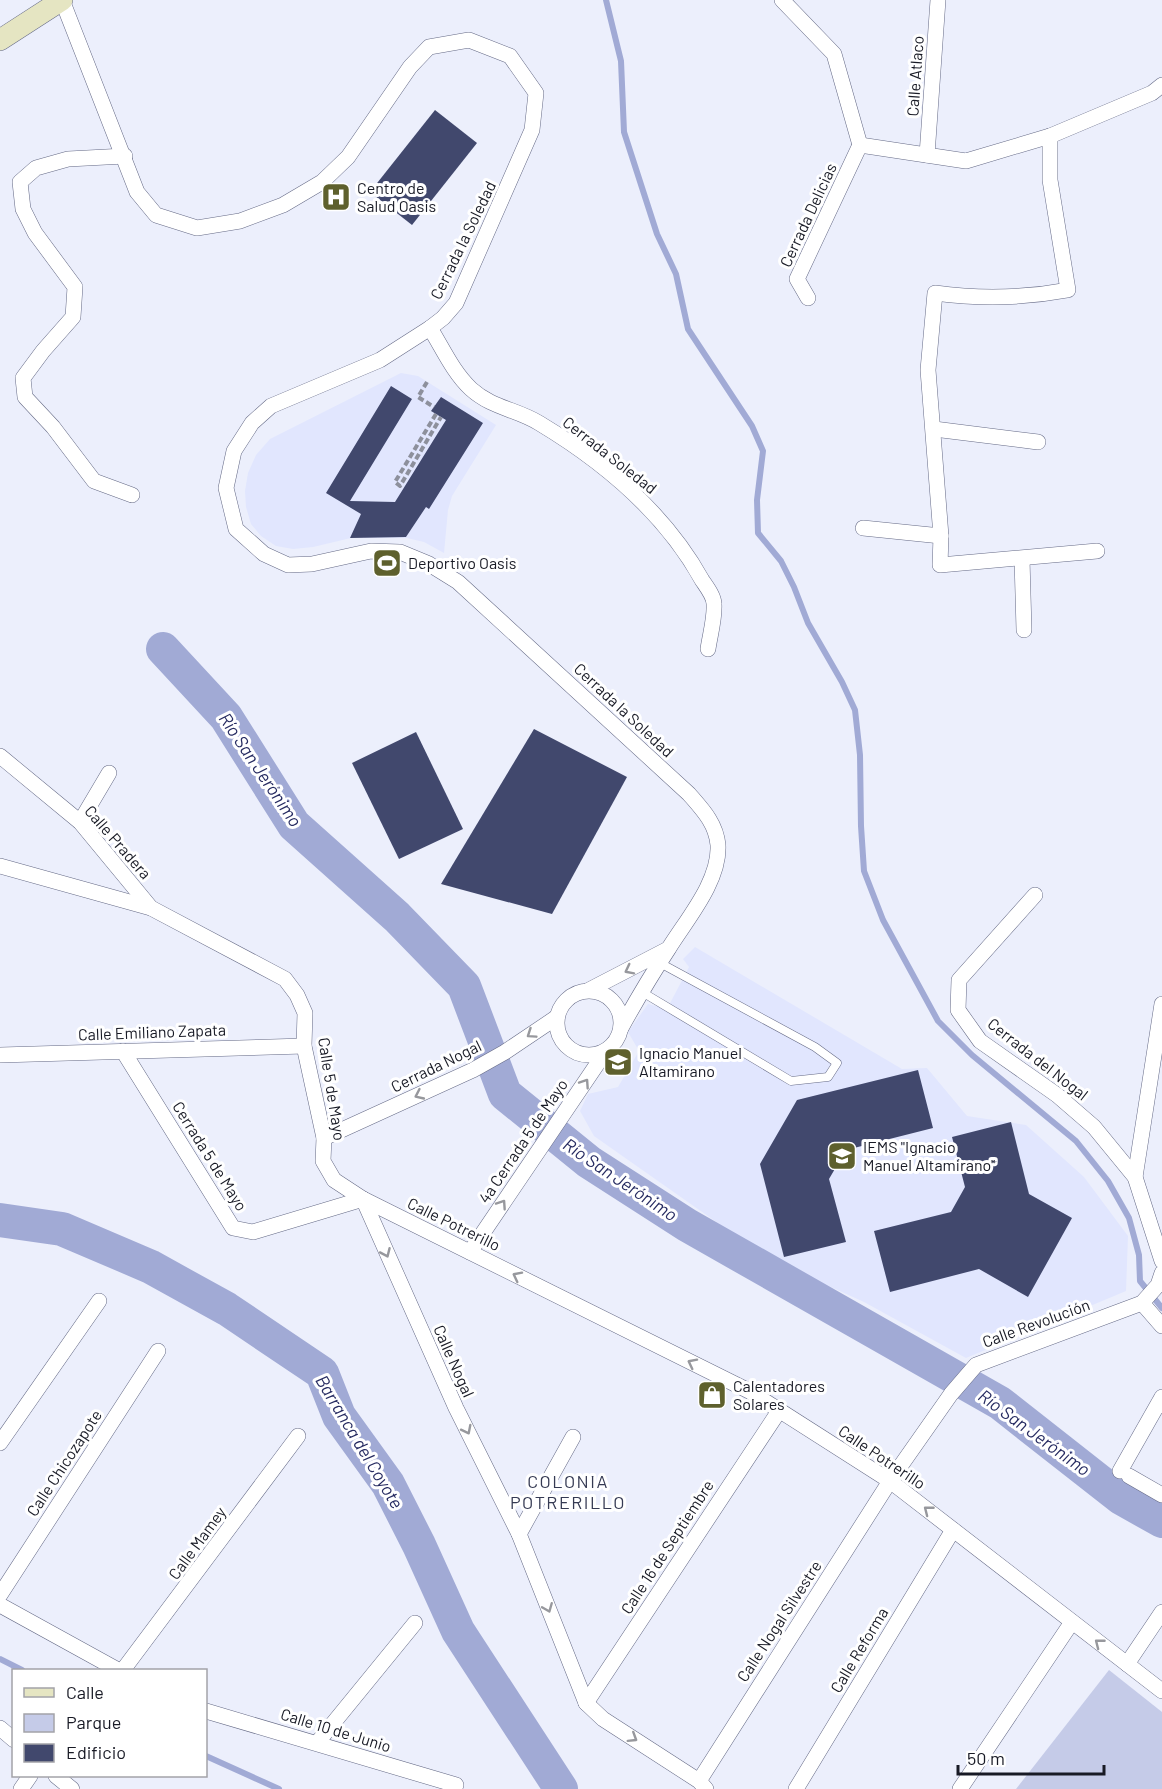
<svg xmlns="http://www.w3.org/2000/svg" width="1162" height="1789" font-family="Barlow,sans-serif">
<style>
.built{fill:#e1e6fe}
.green{fill:#c5cbe8}
.lines{fill:none;stroke-linecap:round;stroke-linejoin:round}
.stream{stroke:#a1aad5;stroke-width:6}
.river{stroke:#a1aad5;stroke-width:34}
.building{fill:#41486d}
.service-casing{stroke:#656a86;stroke-width:9}
.minor-casing{stroke:#656a86;stroke-width:16}
.secondary-casing{stroke:#656a86;stroke-width:22}
.path{stroke:#8d909c;stroke-width:4;stroke-dasharray:6 3;stroke-linecap:butt}
.service{stroke:#fff;stroke-width:8}
.minor{stroke:#fff;stroke-width:15}
.secondary{stroke:#e5e5c2;stroke-width:21}
.oneway{stroke:#97989d}
.labels{text-anchor:middle;stroke-width:6;stroke-linejoin:round;paint-order:stroke}
.street-label{font-size:16px;fill:#181a25;stroke:#fff}
.poi-label{font-size:16px;fill:#181a25;stroke:#fff;text-anchor:start}
.water-label{font-size:18px;font-style:italic;fill:#262b61;stroke:#fff}
.neighbourhood-label{font-size:18px;letter-spacing:1.5px;fill:#353a53;stroke:#fff}
</style>
<rect width="100%" height="100%" fill="#eceffc"/>
<!-- built -->
<g class="built">
<polygon points="401,373 418,376 496,425 452,496 448,510 444,553 424,542 407,538 351,538 313,547 293,549 276,546 261,536 251,524 246,507 245,491 248,473 256,455 270,439"/>
<polygon points="695,947 902,1069 927,1068 967,1116 1026,1125 1084,1177 1128,1236 1126,1291 966,1358 864,1302 769,1259 594,1136 580,1111 588,1094 618,1087 639,1051 628,1032 648,1004 667,1009 689,967 683,959"/>
</g>
<!-- green -->
<polygon class="green" points="1109,1670 1162,1712 1162,1789 1016,1789"/>
<g class="lines">
<!-- stream -->
<g class="stream">
<polyline points="606,0 621,61 624,132 657,234 676,274 688,329 752,426 763,451 757,500 758,533 781,561 794,587 808,623 842,682 855,710 860,755 861,826 864,871 883,920 938,1021 972,1055 1076,1141 1108,1181 1129,1218 1139,1255 1140,1281 1162,1308"/>
<polyline points="0,1659 22,1670"/>
<polyline points="206,1756 279,1789"/>
</g>
<!-- river -->
<g class="river">
<polyline points="163,649 226,717 294,825 397,917 464,986 505,1094 589,1162 687,1225 1000,1403 1121,1498 1162,1521"/>
<polyline points="0,1220 62,1229 151,1267 227,1309 322,1373 339,1416 388,1484 419,1545 458,1631 561,1789"/>
</g>
</g>
<!-- building -->
<g class="building">
<polygon points="435,110 477,143 412,225 370,192"/>
<polygon points="391,386 412,399 350,501 395,502 446,420 431,411 441,397 483,423 429,509 426,507 406,537 350,538 361,514 326,493"/>
<polygon points="534,729 627,777 552,914 441,884"/>
<polygon points="416,732 463,829 399,859 352,763"/>
<polygon points="918,1070 933,1128 846,1150 829,1179 846,1242 784,1257 760,1164 797,1100"/>
<polygon points="1011,1122 1029,1194 1072,1218 1028,1297 979,1269 890,1292 874,1231 951,1212 965,1187 952,1137"/>
</g>
<g class="lines">
<!-- service casing -->
<g class="service-casing">
<polyline id="service" points="642,992 791,1081 828,1077 837,1063 815,1047 660,963"/>
</g>
<!-- minor casing -->
<g class="minor-casing">
<g id="minor">
<path d="M62,0l75,192 19,23 41,13 43,-7 43,-16 39,-23 26,-25 62,-90 19,-20 40,-7 41,16 26,37 -4,37 -76,173 -13,15 -13,10 -50,32 -109,46 -19,17 -18,28 -8,37 10,41 28,25 24,11 24,-1 59,-13 29,1 29,12 29,18 231,212c13,15 27,29 29,51 2,36 -31,74 -49,103 -17,26 -33,53 -48,80"/>
<polyline points="782,0 834,54 860,145"/>
<path d="M1050,136v44l18,110c-43,8 -89,9 -133,3l-7,77 13,166 -1,29 157,-14"/>
<polyline points="860,145 966,161 1050,136 1152,93 1162,85"/>
<polyline points="927,155 938,0"/>
<polyline points="125,156 68,159 36,168 20,182 23,209 35,233 75,287 73,317 43,351 23,378 25,397 53,427 94,481 132,495"/>
<polyline points="808,298 797,279 860,145"/>
<path d="M430,328c13,21 23,44 41,61 21,19 45,20 68,34 65,39 126,90 163,157 4,6 12,16 12,24 1,14 -4,31 -6,45"/>
<polyline points="934,429 1038,442"/>
<polyline points="863,528 941,536"/>
<polyline points="1022,559 1024,630"/>
<polyline points="0,756 80,822 151,908"/>
<polyline points="80,822 109,773"/>
<polyline points="0,866 151,908 285,979 297,995 305,1013 304,1046 324,1138 323,1161 334,1180 363,1199 749,1391 890,1481 1162,1691"/>
<polyline points="1035,895 959,980 958,1010 980,1041 1057,1095 1094,1127 1135,1177 1162,1261"/>
<polyline points="589,990 668,949"/>
<circle cx="589" cy="1023" r="32"/>
<polyline points="123,1051 233,1228 253,1232 363,1199"/>
<polyline points="0,1055 304,1046"/>
<polyline points="324,1138 473,1070 505,1052 557,1017"/>
<polyline points="1135,1177 1162,1004"/>
<polyline points="363,1199 456,1408 519,1534 586,1703 603,1719 699,1781 706,1789"/>
<polyline points="470,1252 606,1051"/>
<polyline points="1142,1303 1162,1326"/>
<polyline points="0,1443 99,1301"/>
<polyline points="1120,1471 1162,1397"/>
<polyline points="1129,1476 1162,1495"/>
<polyline points="519,1534 573,1437"/>
<polyline points="0,1595 158,1351"/>
<polyline points="0,1605 118,1670"/>
<polyline points="1127,1664 1162,1612"/>
<polyline points="123,1670 298,1436"/>
<polyline points="586,1703 779,1411"/>
<polyline points="206,1711 456,1785"/>
<polyline points="0,1728 14,1740"/>
<polyline points="317,1743 415,1623"/>
<polyline points="56,1776 72,1789"/>
<polyline points="699,1781 890,1481 951,1394 976,1365 1142,1303 1158,1285 1162,1273"/>
<polyline points="21,1789 30,1776"/>
<polyline points="796,1789 953,1530"/>
<polyline points="960,1789 1072,1622"/>
</g>
</g>
<!-- secondary casing -->
<g class="secondary-casing">
<polyline id="secondary" points="0,40 62,0"/>
</g>
<!-- path -->
<g class="path">
<polyline points="427,382 418,397 434,407"/>
<polyline points="436,414 395,482 400,486 441,417"/>
</g>
<!-- service -->
<use href="#service" class="service"/>
<!-- minor -->
<use href="#minor" class="minor"/>
<!-- secondary -->
<use href="#secondary" class="secondary"/>
</g>
<!-- one-way arrows -->
<defs><path id="oneway-chevron" d="M-2-3.5L2.5 0L-2 3.5" fill="none" stroke-width="1.6" stroke-linecap="round" stroke-linejoin="round" transform="scale(1.5)"/></defs>
<g class="oneway">
<use href="#oneway-chevron" transform="translate(629 970) rotate(153)"/>
<use href="#oneway-chevron" transform="translate(531 1034) rotate(146)"/>
<use href="#oneway-chevron" transform="translate(585 1083) rotate(-56)"/>
<use href="#oneway-chevron" transform="translate(419 1095) rotate(155)"/>
<use href="#oneway-chevron" transform="translate(502 1204) rotate(-56)"/>
<use href="#oneway-chevron" transform="translate(386 1253) rotate(66)"/>
<use href="#oneway-chevron" transform="translate(517 1276) rotate(-153)"/>
<use href="#oneway-chevron" transform="translate(692 1363) rotate(-153)"/>
<use href="#oneway-chevron" transform="translate(467 1430) rotate(63)"/>
<use href="#oneway-chevron" transform="translate(928 1510) rotate(-142)"/>
<use href="#oneway-chevron" transform="translate(548 1608) rotate(68)"/>
<use href="#oneway-chevron" transform="translate(1099 1643) rotate(-142)"/>
<use href="#oneway-chevron" transform="translate(633 1738) rotate(32)"/>
</g>
<!-- icons -->
<defs>
<g id="hospital-square" transform="scale(1.5)"><rect x="-9" y="-9" width="18" height="18" rx="4" fill="#5e602d" stroke="#fff"/><path d="M-5-5h3v3.5h4V-5h3V5h-3V1.5h-4V5h-3Z" fill="#fff"/></g>
<g id="stadium-square" transform="scale(1.5)"><rect x="-9" y="-9" width="18" height="18" rx="4" fill="#5e602d" stroke="#fff"/><path d="M0-5a6.5 5 0 1 0 0 10a6.5 5 0 1 0 0-10ZM-3.5-1.8h7v3.6h-7Z" fill="#fff"/></g>
<g id="school-square" transform="scale(1.5)"><rect x="-9" y="-9" width="18" height="18" rx="4" fill="#5e602d" stroke="#fff"/><path d="M0-5L7-2L0 1L-7-2ZM-4 1L0 2.5L4 1V4Q0 6-4 4Z" fill="#fff"/></g>
<g id="shop-square" transform="scale(1.5)"><rect x="-9" y="-9" width="18" height="18" rx="4" fill="#5e602d" stroke="#fff"/><path d="M-5-2.5h2.3a2.7 3.5 0 0 1 5.4 0H5L5.5 6h-11ZM-1.5-2.5h3a1.5 2.3 0 0 0-3 0Z" fill="#fff"/></g>
</defs>
<g fill-rule="evenodd">
<use href="#hospital-square" x="336" y="197"/>
<use href="#stadium-square" x="387" y="563"/>
<use href="#school-square" x="618" y="1062"/>
<use href="#school-square" x="842" y="1156"/>
<use href="#shop-square" x="712" y="1395"/>
</g>
<g class="labels">
<!-- street labels -->
<g class="street-label">
<text transform="translate(915 76) rotate(-86)" y="6">Calle Atlaco</text>
<text transform="translate(808 215) rotate(-65)" y="6">Cerrada Delicias</text>
<text transform="translate(463 240) rotate(-64)" y="6">Cerrada la Soledad</text>
<text transform="translate(610 455) rotate(38)" y="6">Cerrada Soledad</text>
<text transform="translate(624 710) rotate(43)" y="6">Cerrada la Soledad</text>
<text transform="translate(118 842) rotate(49)" y="6">Calle Pradera</text>
<text transform="translate(152 1032) rotate(-2)" y="6">Calle Emiliano Zapata</text>
<text transform="translate(1038 1059) rotate(38)" y="6">Cerrada del Nogal</text>
<text transform="translate(436 1066) rotate(-26)" y="6">Cerrada Nogal</text>
<text transform="translate(332 1089) rotate(81)" y="6">Calle 5 de Mayo</text>
<text transform="translate(523 1141) rotate(-56)" y="6">4a Cerrada 5 de Mayo</text>
<text transform="translate(210 1156) rotate(58)" y="6">Cerrada 5 de Mayo</text>
<text transform="translate(454 1224) rotate(26)" y="6">Calle Potrerillo</text>
<text transform="translate(1036 1323) rotate(-20)" y="6">Calle Revolución</text>
<text transform="translate(454 1361) rotate(66)" y="6">Calle Nogal</text>
<text transform="translate(882 1457) rotate(34)" y="6">Calle Potrerillo</text>
<text transform="translate(64 1463) rotate(-57)" y="6">Calle Chicozapote</text>
<text transform="translate(197 1543) rotate(-54)" y="6">Calle Mamey</text>
<text transform="translate(667 1547) rotate(-57)" y="6">Calle 16 de Septiembre</text>
<text transform="translate(779 1621) rotate(-57)" y="6">Calle Nogal Silvestre</text>
<text transform="translate(859 1650) rotate(-59)" y="6">Calle Reforma</text>
<text transform="translate(336 1730) rotate(17)" y="6">Calle 10 de Junio</text>
</g>
<!-- poi labels -->
<g class="poi-label">
<text x="357" y="194">Centro de<tspan x="357" dy="18">Salud Oasis</tspan></text>
<text x="408" y="569">Deportivo Oasis</text>
<text x="639" y="1059">Ignacio Manuel<tspan x="639" dy="18">Altamirano</tspan></text>
<text x="863" y="1153">IEMS "Ignacio<tspan x="863" dy="18">Manuel Altamirano"</tspan></text>
<text x="733" y="1392">Calentadores<tspan x="733" dy="18">Solares</tspan></text>
</g>
<!-- water labels -->
<g class="water-label">
<text transform="translate(260 770) rotate(56)" y="6">Río San Jerónimo</text>
<text transform="translate(620 1180) rotate(34)" y="6">Río San Jerónimo</text>
<text transform="translate(1034 1433) rotate(36)" y="6">Río San Jerónimo</text>
<text transform="translate(359 1442) rotate(59)" y="6">Barranca del Coyote</text>
</g>
<!-- neighbourhood labels -->
<g class="neighbourhood-label">
<text x="568" y="1488">COLONIA<tspan x="568" dy="21">POTRERILLO</tspan></text>
</g>
</g>
<!-- legend -->
<rect x="12" y="1669" width="195" height="108" fill="#ffffff" stroke="#a3a3a8" stroke-width="1.5"/>
<rect x="24" y="1688" width="30" height="9" fill="#e5e5c2" stroke="#a3a3a8" stroke-width="1.5"/>
<text x="66" y="1699" font-size="18" fill="#181a25">Calle</text>
<rect x="24" y="1714" width="30" height="18" fill="#c5cbe8" stroke="#a3a3a8" stroke-width="1.5"/>
<text x="66" y="1729" font-size="18" fill="#181a25">Parque</text>
<rect x="24" y="1744" width="30" height="18" fill="#41486d" stroke="#a3a3a8" stroke-width="1.5"/>
<text x="66" y="1759" font-size="18" fill="#181a25">Edificio</text>
<!-- scale -->
<path d="M958 1765v9h146v-9" fill="none" stroke="#181a25" stroke-width="3"/>
<text x="967" y="1765" font-size="18" fill="#181a25" stroke="#ffffff" stroke-width="4.5" paint-order="stroke">50 m</text>
</svg>
